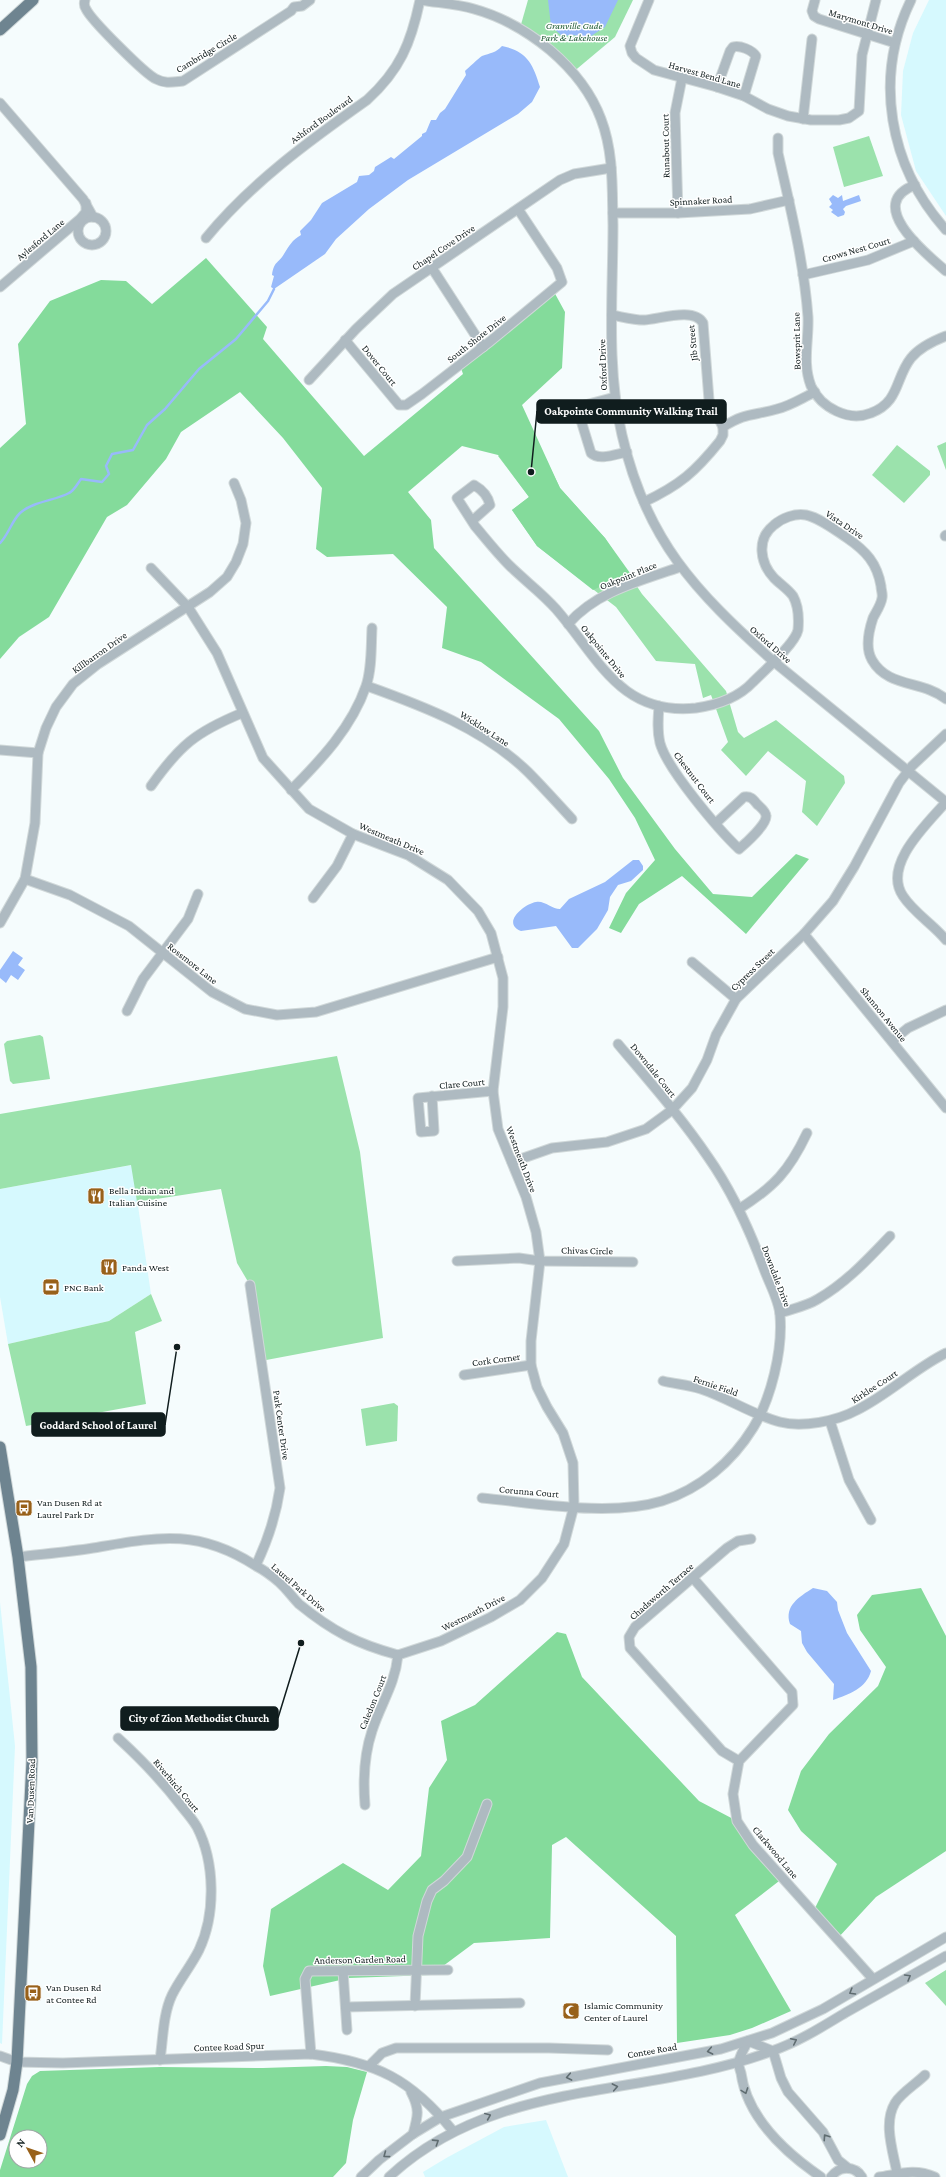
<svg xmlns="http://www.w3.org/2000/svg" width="946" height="2177" font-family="'Crimson Pro',serif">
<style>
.built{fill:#d6f9fe}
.green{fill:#9be2ac}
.forest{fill:#84db9b;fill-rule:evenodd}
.water{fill:#98bafa}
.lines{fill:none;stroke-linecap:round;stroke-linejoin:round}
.stream{stroke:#98bafa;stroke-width:2.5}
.minor-casing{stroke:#d0d8d9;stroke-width:11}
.major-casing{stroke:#d0d8d9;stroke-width:13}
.minor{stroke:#aebac1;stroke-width:9}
.major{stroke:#6e8490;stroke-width:11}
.oneway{stroke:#5f6c70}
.labels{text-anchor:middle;stroke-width:3;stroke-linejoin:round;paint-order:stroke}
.street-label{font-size:10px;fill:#101d1e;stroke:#fff}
.park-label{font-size:10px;font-style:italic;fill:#1f5c33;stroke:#fff}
.poi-label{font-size:10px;fill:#101d1e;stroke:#fff;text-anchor:start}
.leader{fill:none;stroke:#101d1e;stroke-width:1.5}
.callout-dot{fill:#101d1e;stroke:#fff;stroke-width:1.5}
.callout{fill:#101d1e;stroke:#101d1e;stroke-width:1.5}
.callout-label{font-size:11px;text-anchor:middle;font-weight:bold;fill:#fff}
</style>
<rect width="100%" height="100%" fill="#f5fcfd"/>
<!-- built -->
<g class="built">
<polygon points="929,0 946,0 946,216 916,171 901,115 903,71 913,33"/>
<polygon points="132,1165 151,1294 109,1321 8,1344 0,1297 0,1189"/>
<polygon points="0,1602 15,1746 2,2044 0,2043"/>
<polygon points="546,2120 568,2177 425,2177 423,2172 448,2157 504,2127"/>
</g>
<!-- green -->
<g class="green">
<polygon points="528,0 633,0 615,37 572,73 520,28"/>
<polygon points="869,136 883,176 844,187 833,147"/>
<polygon points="946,442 946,470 937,446"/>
<polygon points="897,445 930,471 930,475 904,503 872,475"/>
<polygon points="544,455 560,488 605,538 642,594 639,596 642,594 726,691 738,732 744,738 776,720 844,776 845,783 817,826 802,812 806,781 768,751 746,776 721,750 728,742 711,695 703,698 695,664 656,661 616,607 537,546 512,510 529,497 498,456"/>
<polygon points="40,1035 43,1037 50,1079 13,1084 10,1081 4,1044 7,1041"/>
<polygon points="337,1056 360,1152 383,1338 261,1361 250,1285 237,1263 221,1189 137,1202 131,1165 0,1189 0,1114"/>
<polygon points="151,1294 162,1321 135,1332 146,1404 26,1426 8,1344 109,1321"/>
<polygon points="394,1403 398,1406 397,1441 366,1446 361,1409"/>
<polygon points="946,1970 946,2006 925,1983"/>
</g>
<!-- forest -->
<g class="forest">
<polygon points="206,258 267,327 263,339 364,456 463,374 460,365 553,290 565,312 562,368 522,405 560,488 605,538 630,573 593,590 537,546 512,510 529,497 498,455 462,446 408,492 431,520 434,548 599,731 623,778 675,849 713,894 752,897 796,854 809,859 746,934 682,876 639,904 621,933 609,928 626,893 655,860 635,818 609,779 559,719 481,662 442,648 447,607 393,554 327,557 316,549 322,488 283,438 240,392 181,432 166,459 127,505 107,517 49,617 19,637 0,659 0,448 26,424 18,344 50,301 101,280 126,281 152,304"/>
<polygon points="921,1588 946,1636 946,1851 876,1897 837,1939 813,1912 837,1864 801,1831 788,1810 801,1771 829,1734 878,1686 886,1667 860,1630 857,1615 872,1595"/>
<polygon points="557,1632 566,1634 582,1677 699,1801 737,1821 783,1878 735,1915 791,2011 752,2028 730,2035 677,2043 676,1936 566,1837 552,1845 550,1938 474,1943 431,1975 349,1978 270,1996 263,1966 271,1909 343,1863 388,1890 421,1856 429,1788 447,1760 441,1721 475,1705"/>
<path d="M326,2066l21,1 20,5 -14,48 -7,43 -13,14h-333v-7l27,-86 5,-8 8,-5 120,-4 103,1zM16,2137h24v24h-24z"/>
</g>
<!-- water -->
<g class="water">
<polygon points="548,0 618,0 605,27 588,38 573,35 562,36 551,26"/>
<path d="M502,46c25,5 31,18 38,41l-8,15 -14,12 -110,66 -39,29 -33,30 -11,15 -51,35 -3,-2 3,-11 -2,-1c2,-14 6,-11 12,-21 5,-8 8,-14 17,-19l-1,-4 11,-11 11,-17 35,-21 2,-6 10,-1 5,-4 1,-4 16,-10 3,2 28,-23v-2l4,-2 5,-12h5l4,-7 5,-4 21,-34 -1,-4c3,-3 14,-13 17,-15 8,-3 14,-3 20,-10z"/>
<polygon points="833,195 838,198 842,195 843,201 859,195 861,201 846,206 843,209 845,212 844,215 838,217 831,212 833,210 829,207 832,204 829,199"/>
<path d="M633,860h6l4,6v4l-12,11 -13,4 -8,12 -2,13 -11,19 -19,19h-6l-16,-22 -35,5c-20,-8 3,-27 15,-29 8,-2 16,7 24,7l9,-10 36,-17z"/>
<polygon points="13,951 23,958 18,965 25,970 18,980 11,975 6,983 0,978 0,970"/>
<path d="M813,1588l14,3 10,11 1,8 9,23 24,38c-5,18 -22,23 -38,29l1,-16 -27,-32 -5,-9 -1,-12 -11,-7c-6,-18 9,-27 23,-36z"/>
</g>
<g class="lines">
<!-- stream -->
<path class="stream" d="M0,543c9,-9 11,-21 20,-30 14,-12 34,-12 49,-20 5,-2 9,-10 12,-14l21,3 7,-8 -3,-8 6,-12 21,-4 14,-25 18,-16 34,-40 37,-30 32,-38 6,-12"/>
<!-- minor casing -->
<g class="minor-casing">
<g id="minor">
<path d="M85,0c-1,3 -1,6 1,9 5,11 59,65 70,70 9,5 17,3 27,2l108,-70 3,-4 8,-1 8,-6"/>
<path d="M421,0c17,3 36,4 53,9 29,8 53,22 76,41 21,18 41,42 51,69 13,34 11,70 12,106 0,70 -7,142 9,210 24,105 73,156 151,226l173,141"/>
<polyline points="649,0 630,46 632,53 636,58 654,70 717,87 744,96 768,109 788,116 811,120 839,120 849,118 859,111 862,55 876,0"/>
<polyline points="815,0 812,11 814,16 819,19 895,43"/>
<path d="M911,0c-38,78 -22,166 35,230"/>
<path d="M717,87l13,-36 3,-4c7,-2 19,3 23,9l-12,40"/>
<polyline points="0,103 83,199 93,217"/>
<polyline points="803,119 812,39"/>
<path d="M778,138v15c12,53 26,109 30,164 1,23 -6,46 3,69 10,22 38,36 60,27 29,-11 24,-35 40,-55 9,-11 22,-17 35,-22"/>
<path d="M915,185c-51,19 11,69 31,86"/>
<polyline points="613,213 678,213 750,209 789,200"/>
<polyline points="678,213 675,113 682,78"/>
<circle cx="92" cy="231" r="14"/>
<path d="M206,238c45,-55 103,-97 161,-138 33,-30 44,-57 53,-100"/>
<polyline points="432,268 483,347"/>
<polyline points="803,275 868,260 914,241"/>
<polyline points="0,287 80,219 86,212 86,203"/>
<path d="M612,315c11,2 21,5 32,5 16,-1 50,-13 59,3l6,77 14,27"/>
<polyline points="345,340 399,405 406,405 422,394 488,343 562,282 557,268 518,209"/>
<polyline points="309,380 356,329 393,294 560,180 574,174 611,168"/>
<path d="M615,397l-30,8 -5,4 -1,5 12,39c8,8 25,1 36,-1"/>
<path d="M644,502c36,-17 51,-30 76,-61l3,-6v-8c23,-15 31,-11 54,-18 13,-3 25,-11 38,-17"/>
<path d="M472,521l18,-16c-2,-9 -9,-16 -16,-20l-17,13 18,28c11,13 22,27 34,39 15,15 33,28 47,44 42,48 64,107 140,99 21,-3 42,-10 57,-26 12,-12 42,-38 45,-52 1,-11 0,-25 -5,-34 -5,-7 -13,-12 -19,-18 -14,-15 -18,-39 0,-53 8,-7 21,-12 32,-10 14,3 29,15 41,23 19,13 30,25 34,48 0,4 2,8 1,12 -1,7 -6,14 -9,20 -4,12 -8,30 -1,42 16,28 50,20 74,39"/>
<polyline points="945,536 946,535"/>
<polyline points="151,568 188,607 217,653 263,758 309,809 353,834 408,855 448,880 478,911 491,933 503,978 503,1007 493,1091 498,1129 526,1197 536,1232 540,1261 531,1341 531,1365 537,1387 547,1407 563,1433 573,1463 574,1506 564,1544 542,1578 520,1600 491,1617 441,1641 398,1655"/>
<path d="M568,624c29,-33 72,-43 112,-57"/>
<path d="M367,686c56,20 117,43 161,86 15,15 29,31 44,47"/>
<path d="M659,706c-1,13 -2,25 1,37 7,26 59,87 79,106 7,-6 28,-25 27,-33 0,-5 -6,-9 -9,-12 -4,-5 -6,-8 -13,-7l-28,26"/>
<polyline points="0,750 38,753"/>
<path d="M151,786c29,-41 45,-54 91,-73"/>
<path d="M291,790c30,-30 61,-63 75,-104 6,-17 5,-39 6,-58"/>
<path d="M946,802c-19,22 -64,63 -43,94 11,17 30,28 43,44"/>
<polyline points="25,879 70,895 129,926 212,992 245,1009 277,1015 316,1012 498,957"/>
<polyline points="313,898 337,866 353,834"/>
<polyline points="0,923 25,879 35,823 38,753 46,728 56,707 73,684 98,664 210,592 227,577 236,562 243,544 246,523 241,500 234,483"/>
<polyline points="804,934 946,1108"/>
<polyline points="692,962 736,999"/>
<polyline points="127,1011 143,979 188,919 198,894"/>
<polyline points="892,1041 908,1028 946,1010"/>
<polyline points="432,1096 434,1131 421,1132 418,1098 493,1091"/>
<polyline points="512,1162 552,1148 607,1142 646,1129 672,1110 692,1088 707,1060 716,1035 736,999 804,934 833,901 854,867 899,783 912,766 946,734"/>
<path d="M739,1209c35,-22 50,-38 68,-76"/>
<polyline points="457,1261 519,1258 540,1261 633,1262"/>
<path d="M250,1285l30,203c-4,28 -12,52 -24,77"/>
<path d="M780,1313c12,-4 27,-7 38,-14 28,-16 50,-40 72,-63"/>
<polyline points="464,1375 531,1365"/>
<path d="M663,1381c12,3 26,4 38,8 27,9 52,26 79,33 22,6 57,-1 77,-12 32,-16 57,-41 89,-57"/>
<polyline points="830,1421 849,1480 871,1520"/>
<path d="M482,1498c54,5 128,19 180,3 38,-12 70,-39 91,-73 18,-29 30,-78 27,-113 -1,-15 -11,-32 -16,-46 -14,-38 -32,-78 -56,-112 -27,-40 -59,-76 -90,-113"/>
<path d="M18,1557c25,-3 50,-5 75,-9 65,-11 104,-20 163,18 8,4 16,10 23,16 7,6 13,15 20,22 33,27 58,40 99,51"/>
<polyline points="693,1578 792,1692 793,1705 739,1761 733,1794 737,1821 753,1845 873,1979"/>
<path d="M118,1738c24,22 45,44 64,69 5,6 11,13 15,20 18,35 19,87 2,123 -8,16 -19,29 -27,45 -9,19 -9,44 -12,65"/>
<polyline points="739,1761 722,1751 630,1648 629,1637 635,1627 727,1548 738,1541 751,1539"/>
<path d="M365,1805c-2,-25 -1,-50 7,-74 9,-28 23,-46 26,-76"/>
<polyline points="343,1971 347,2030"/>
<polyline points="415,2006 418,1936 427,1901 432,1890 444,1881 467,1857 487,1804"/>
<polyline points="346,2007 520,2003"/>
<path d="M748,2041c-3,6 -8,14 -9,20 -1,3 1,9 2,12 6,45 45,80 80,104"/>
<polyline points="748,2041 773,2051 781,2078 788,2092 823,2132 838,2160 848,2168"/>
<polyline points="311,2054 305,1979 309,1971 448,1970"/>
<path d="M0,2056l17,6 46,1 248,-9c65,8 100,25 142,77"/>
<polyline points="370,2065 382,2053 396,2048 549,2048 608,2050"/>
<path d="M411,2092c9,17 7,24 2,42"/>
<path d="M897,2173c-4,-22 -14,-50 -2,-70 6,-10 21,-19 30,-28"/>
<polyline points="361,2177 379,2160 413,2134 441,2117 540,2083 721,2049 772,2033 823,2009 946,1937"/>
<path d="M389,2177c107,-100 255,-78 383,-126 26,-9 50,-24 73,-38 34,-19 67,-38 101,-57"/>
<path d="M831,2177c8,-11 23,-12 31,0"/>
<path d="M879,2177c20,-3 36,-9 56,0"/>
</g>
</g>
<!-- major casing -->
<g class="major-casing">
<g id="major">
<polyline points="0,30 33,0"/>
<polyline points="0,1447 18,1557 31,1667 32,1761 17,2062 13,2090 0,2135"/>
</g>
</g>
<!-- minor -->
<use href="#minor" class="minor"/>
<!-- major -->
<use href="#major" class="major"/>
</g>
<!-- one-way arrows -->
<defs><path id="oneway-chevron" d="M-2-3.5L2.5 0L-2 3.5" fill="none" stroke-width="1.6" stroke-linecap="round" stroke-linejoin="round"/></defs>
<g class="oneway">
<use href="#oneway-chevron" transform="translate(908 1977) rotate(-30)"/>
<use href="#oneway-chevron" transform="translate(852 1992) rotate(149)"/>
<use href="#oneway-chevron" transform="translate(794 2041) rotate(-26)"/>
<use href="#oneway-chevron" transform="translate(710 2051) rotate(169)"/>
<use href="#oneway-chevron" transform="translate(569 2077) rotate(169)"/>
<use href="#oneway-chevron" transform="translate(615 2087) rotate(-11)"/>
<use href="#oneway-chevron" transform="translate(745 2091) rotate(70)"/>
<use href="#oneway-chevron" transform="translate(488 2116) rotate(-23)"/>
<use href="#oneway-chevron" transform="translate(826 2137) rotate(-124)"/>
<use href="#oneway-chevron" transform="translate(436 2142) rotate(-33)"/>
<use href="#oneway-chevron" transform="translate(386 2155) rotate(143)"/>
</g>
<!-- icons -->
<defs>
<g id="restaurant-square" transform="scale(0.9)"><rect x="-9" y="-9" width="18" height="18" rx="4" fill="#98611a" stroke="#fff"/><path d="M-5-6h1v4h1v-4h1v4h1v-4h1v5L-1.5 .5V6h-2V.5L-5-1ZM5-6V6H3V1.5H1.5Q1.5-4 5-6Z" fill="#fff"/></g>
<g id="bank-square" transform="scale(0.9)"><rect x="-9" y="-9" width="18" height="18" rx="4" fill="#98611a" stroke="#fff"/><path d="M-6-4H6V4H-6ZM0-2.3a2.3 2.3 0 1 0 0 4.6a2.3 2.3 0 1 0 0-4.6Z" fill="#fff"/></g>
<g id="bus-square" transform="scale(0.9)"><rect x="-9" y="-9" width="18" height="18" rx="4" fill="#98611a" stroke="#fff"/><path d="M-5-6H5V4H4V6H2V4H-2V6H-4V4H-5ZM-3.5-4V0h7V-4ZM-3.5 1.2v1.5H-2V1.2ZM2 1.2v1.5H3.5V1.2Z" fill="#fff"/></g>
<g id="mosque-square" transform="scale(0.9)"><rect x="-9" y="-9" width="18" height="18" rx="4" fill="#98611a" stroke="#fff"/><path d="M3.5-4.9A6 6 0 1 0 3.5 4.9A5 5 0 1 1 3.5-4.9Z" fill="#fff"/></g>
</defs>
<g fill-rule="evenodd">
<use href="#restaurant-square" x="96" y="1196"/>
<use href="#restaurant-square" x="109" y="1267"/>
<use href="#bank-square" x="51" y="1287"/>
<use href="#bus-square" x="24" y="1508"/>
<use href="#bus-square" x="33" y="1993"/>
<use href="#mosque-square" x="571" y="2011"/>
</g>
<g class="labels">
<!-- street labels -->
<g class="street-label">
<text transform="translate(861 21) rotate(17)" y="4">Marymont Drive</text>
<text transform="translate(206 52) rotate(-31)" y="4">Cambridge Circle</text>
<text transform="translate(705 74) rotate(16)" y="4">Harvest Bend Lane</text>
<text transform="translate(321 119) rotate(-36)" y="4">Ashford Boulevard</text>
<text transform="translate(665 146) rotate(-91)" y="4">Runabout Court</text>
<text transform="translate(701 200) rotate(-3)" y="4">Spinnaker Road</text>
<text transform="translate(40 239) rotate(-40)" y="4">Aylesford Lane</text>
<text transform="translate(443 247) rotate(-34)" y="4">Chapel Cove Drive</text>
<text transform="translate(856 249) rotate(-16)" y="4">Crows Nest Court</text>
<text transform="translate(476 338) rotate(-38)" y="4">South Shore Drive</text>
<text transform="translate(796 341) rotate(-91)" y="4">Bowsprit Lane</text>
<text transform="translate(692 343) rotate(-96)" y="4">Jib Street</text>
<text transform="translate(380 365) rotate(51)" y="4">Dover Court</text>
<text transform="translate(602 365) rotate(-92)" y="4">Oxford Drive</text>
<text transform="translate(845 524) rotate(34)" y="4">Vista Drive</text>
<text transform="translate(628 575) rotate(-22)" y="4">Oakpoint Place</text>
<text transform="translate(771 644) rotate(41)" y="4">Oxford Drive</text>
<text transform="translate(604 651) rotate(51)" y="4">Oakpointe Drive</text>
<text transform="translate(99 652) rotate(-35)" y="4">Killbarron Drive</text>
<text transform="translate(485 728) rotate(33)" y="4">Wicklow Lane</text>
<text transform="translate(695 777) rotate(53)" y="4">Chestnut Court</text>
<text transform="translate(392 838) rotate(23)" y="4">Westmeath Drive</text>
<text transform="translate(193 963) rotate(38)" y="4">Rossmore Lane</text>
<text transform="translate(752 969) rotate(-44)" y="4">Cypress Street</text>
<text transform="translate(884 1014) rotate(51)" y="4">Shannon Avenue</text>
<text transform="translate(654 1070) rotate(51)" y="4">Downdale Court</text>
<text transform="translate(462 1083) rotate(-5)" y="4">Clare Court</text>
<text transform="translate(522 1159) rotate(69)" y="4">Westmeath Drive</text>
<text transform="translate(587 1250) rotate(1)" y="4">Chivas Circle</text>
<text transform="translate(777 1276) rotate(69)" y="4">Downdale Drive</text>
<text transform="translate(496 1359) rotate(-8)" y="4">Cork Corner</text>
<text transform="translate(716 1385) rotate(19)" y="4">Fernie Field</text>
<text transform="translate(874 1386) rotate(-33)" y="4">Kirklee Court</text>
<text transform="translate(282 1425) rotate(82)" y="4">Park Center Drive</text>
<text transform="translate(529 1491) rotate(5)" y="4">Corunna Court</text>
<text transform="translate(299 1587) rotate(41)" y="4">Laurel Park Drive</text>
<text transform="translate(661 1591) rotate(-41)" y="4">Chadsworth Terrace</text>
<text transform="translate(473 1612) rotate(-27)" y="4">Westmeath Drive</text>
<text transform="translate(372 1702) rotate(-68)" y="4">Caledon Court</text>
<text transform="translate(177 1785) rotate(50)" y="4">Riverbirch Court</text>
<text transform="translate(30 1791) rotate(-88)" y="4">Van Dusen Road</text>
<text transform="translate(776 1852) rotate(50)" y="4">Clarkwood Lane</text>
<text transform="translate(360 1959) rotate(-1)" y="4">Anderson Garden Road</text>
<text transform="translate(229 2046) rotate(-2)" y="4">Contee Road Spur</text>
<text transform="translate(652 2050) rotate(-10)" y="4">Contee Road</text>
</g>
<!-- park labels -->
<g class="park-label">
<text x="574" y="29">Granville Gude<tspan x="574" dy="12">Park &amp; Lakehouse</tspan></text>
</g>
<!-- poi labels -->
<g class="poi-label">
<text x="109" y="1194">Bella Indian and<tspan x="109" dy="12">Italian Cuisine</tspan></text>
<text x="122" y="1271">Panda West</text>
<text x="64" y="1291">PNC Bank</text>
<text x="37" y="1506">Van Dusen Rd at<tspan x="37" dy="12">Laurel Park Dr</tspan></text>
<text x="46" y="1991">Van Dusen Rd<tspan x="46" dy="12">at Contee Rd</tspan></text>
<text x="584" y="2009">Islamic Community<tspan x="584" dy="12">Center of Laurel</tspan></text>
</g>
</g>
<!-- callouts -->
<path class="leader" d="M531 472L537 411M177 1347L165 1425M301 1643L278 1718"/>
<g class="callout-dot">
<circle cx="531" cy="472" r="4"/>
<circle cx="177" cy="1347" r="4"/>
<circle cx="301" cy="1643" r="4"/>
</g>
<g class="callout">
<rect x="537" y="400" width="189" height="23" rx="4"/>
<rect x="32" y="1413" width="133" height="23" rx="4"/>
<rect x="121" y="1707" width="157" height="23" rx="4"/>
</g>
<g class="callout-label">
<text x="631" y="415">Oakpointe Community Walking Trail</text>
<text x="98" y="1429">Goddard School of Laurel</text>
<text x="199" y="1722">City of Zion Methodist Church</text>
</g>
<!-- north arrow -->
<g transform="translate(28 2149) rotate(310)"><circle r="19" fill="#ffffff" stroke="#9fa5a5"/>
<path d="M0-3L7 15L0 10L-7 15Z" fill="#98611a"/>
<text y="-6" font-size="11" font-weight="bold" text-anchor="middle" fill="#101d1e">N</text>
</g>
</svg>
